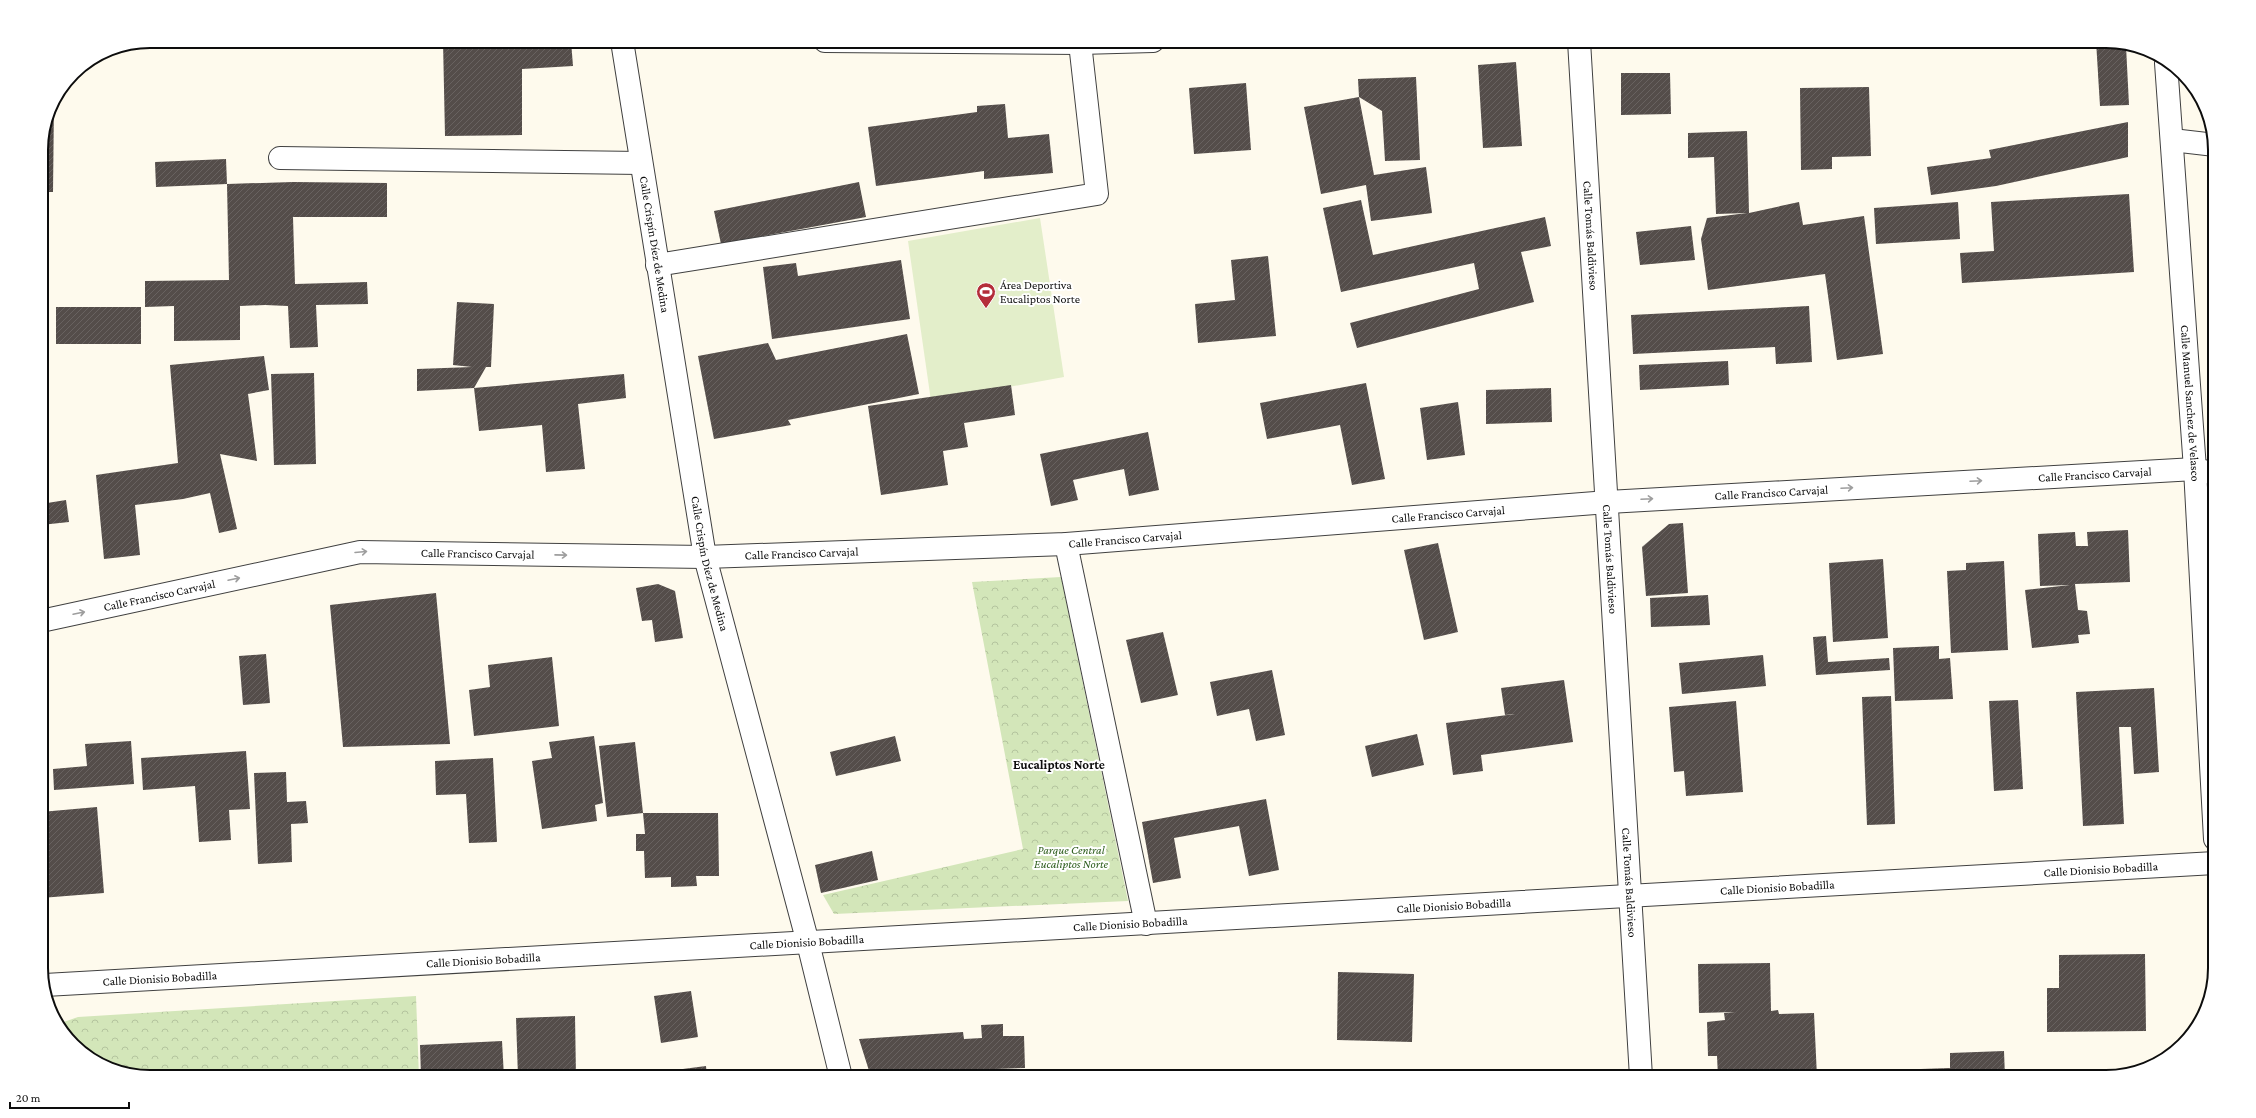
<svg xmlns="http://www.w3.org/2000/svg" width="2256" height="1118" font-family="'Crimson Pro',serif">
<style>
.park{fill:url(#park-crowns)}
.pitch{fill:#e3eeca}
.building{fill:url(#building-hatch)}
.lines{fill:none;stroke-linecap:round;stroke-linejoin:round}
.minor-casing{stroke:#404040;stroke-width:24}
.minor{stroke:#fff;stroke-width:22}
.oneway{stroke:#9e9e9e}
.labels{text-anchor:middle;stroke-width:4;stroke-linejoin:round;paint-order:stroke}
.street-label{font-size:12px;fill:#0d0d0d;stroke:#fff}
.poi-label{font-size:12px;fill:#0d0d0d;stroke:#fff;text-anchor:start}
.park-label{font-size:12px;font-style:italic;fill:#316021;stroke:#fff}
.neighbourhood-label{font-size:13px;font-weight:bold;fill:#0d0d0d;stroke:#fff}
.rim{fill:none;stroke:#0d0d0d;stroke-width:2}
</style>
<defs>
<pattern id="park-crowns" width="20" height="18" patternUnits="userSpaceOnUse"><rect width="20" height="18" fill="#d3e6b9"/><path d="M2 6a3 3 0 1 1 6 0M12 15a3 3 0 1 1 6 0" fill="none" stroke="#b4c49e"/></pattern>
<pattern id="building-hatch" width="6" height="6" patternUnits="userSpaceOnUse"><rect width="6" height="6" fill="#544d4a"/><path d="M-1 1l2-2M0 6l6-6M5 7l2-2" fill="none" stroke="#686260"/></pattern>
</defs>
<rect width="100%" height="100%" fill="#fefaed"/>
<!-- park -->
<g class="park">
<polygon points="1061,577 1128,901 834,914 823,895 1023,849 972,582"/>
<polygon points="416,996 419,1077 150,1077 102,1066 60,1029 58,1024 78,1017"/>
</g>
<!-- pitch -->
<polygon class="pitch" points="1040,218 1064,377 931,401 908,241"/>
<!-- building -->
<g class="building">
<polygon points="443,41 571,41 573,66 522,69 522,135 445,136"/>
<polygon points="2096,41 2126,46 2129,105 2100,106"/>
<polygon points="1516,62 1522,146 1483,148 1478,65"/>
<polygon points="1621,73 1670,73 1671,114 1621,115"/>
<polygon points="1416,77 1420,160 1385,161 1382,111 1359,97 1358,79"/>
<polygon points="1246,83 1251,150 1194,154 1189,88"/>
<polygon points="1869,87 1871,156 1832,157 1832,169 1801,170 1800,88"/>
<polygon points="1359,97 1374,175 1426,167 1432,213 1371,221 1366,185 1321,194 1304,107"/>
<polygon points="54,102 53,192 41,192 41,143 49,108"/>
<polygon points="1005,104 1008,138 1049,134 1053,173 984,179 984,171 876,186 868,127 977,112 977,106"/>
<polygon points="2128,122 2128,157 1996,186 1931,195 1927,167 1991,158 1989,150"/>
<polygon points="1747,131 1749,213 1799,202 1803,225 1864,216 1883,354 1837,360 1825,274 1708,290 1701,239 1707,218 1747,213 1716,214 1714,157 1688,158 1688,133"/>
<polygon points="226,159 227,184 156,187 155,162"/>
<polygon points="293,182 387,183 387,217 293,217 295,284 367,282 368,304 316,305 318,347 290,348 288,306 265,305 240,306 240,340 174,341 174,306 145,307 145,281 229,280 227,184"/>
<polygon points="859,182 866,217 721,244 714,211"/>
<polygon points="2129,194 2134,272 1962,283 1960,253 1994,251 1991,202"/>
<polygon points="1361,200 1373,255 1545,217 1551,246 1521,252 1534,302 1357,348 1350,323 1479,289 1474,263 1341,292 1323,208"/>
<polygon points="1958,202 1960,239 1876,244 1874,208"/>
<polygon points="1691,226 1695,260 1640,265 1636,232"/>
<polygon points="1268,256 1276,336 1198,343 1195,304 1235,300 1231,260"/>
<polygon points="901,260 910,319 772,339 763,267 796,263 798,276"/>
<polygon points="457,302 494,304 491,367 486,367 474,388 417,391 417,369 472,367 453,365"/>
<polygon points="1809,306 1812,362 1776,364 1775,347 1633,354 1631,315"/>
<rect x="56" y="307" width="85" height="37"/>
<polygon points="907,334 919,394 788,420 791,425 714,439 698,356 768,343 776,360"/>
<polygon points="264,356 269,390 248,394 257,461 220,454 237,529 219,533 210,493 183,499 135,505 140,555 104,559 96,475 178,463 170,365"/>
<polygon points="1728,361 1729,385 1640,390 1639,365"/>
<polygon points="314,373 316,464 274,465 271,374"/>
<polygon points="624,374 626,398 578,404 585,469 546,472 542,425 479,431 474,388"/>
<polygon points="1366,383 1385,479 1352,485 1340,425 1267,439 1260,403"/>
<polygon points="1011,385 1015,415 964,423 968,447 943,451 948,485 881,495 868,406"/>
<polygon points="1551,388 1552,422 1486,424 1486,390"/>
<polygon points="1458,402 1465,455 1427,460 1420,408"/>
<polygon points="1148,432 1159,490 1129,496 1124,469 1073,480 1078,500 1051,506 1040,454"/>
<polygon points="66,500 69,522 41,525 41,504"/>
<polygon points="1683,523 1688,593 1646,596 1642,547 1669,524"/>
<polygon points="2128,530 2130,582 2075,584 2078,610 2087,611 2090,634 2078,635 2079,643 2032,648 2025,590 2070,585 2040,586 2038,534 2075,532 2076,546 2088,546 2087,532"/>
<polygon points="1438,543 1458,632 1424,640 1404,550"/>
<polygon points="1883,559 1888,638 1833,642 1829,563"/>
<polygon points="2004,561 2008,650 1951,653 1947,571 1966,570 1966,563"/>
<polygon points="658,584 675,591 683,638 655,642 652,620 642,621 636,588"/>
<polygon points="436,593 450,744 343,747 330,605"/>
<polygon points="1708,595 1710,625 1651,627 1650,598"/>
<polygon points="1163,632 1178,695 1141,703 1126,640"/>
<polygon points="1826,636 1828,662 1889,658 1890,670 1816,675 1813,637"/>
<polygon points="1939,646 1939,659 1950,658 1953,699 1895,701 1893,648"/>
<polygon points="266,654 270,703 243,705 239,656"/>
<polygon points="1763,655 1766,686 1682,694 1679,663"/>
<polygon points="552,657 559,726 474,736 469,690 490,687 488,665"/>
<polygon points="1272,670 1285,735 1256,741 1249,709 1217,716 1210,682"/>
<polygon points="1564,680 1573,742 1481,755 1483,771 1453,775 1446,723 1515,714 1505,715 1501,688"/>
<polygon points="2154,688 2159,772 2134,774 2131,727 2119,727 2124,824 2083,826 2076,692"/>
<polygon points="1891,696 1895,824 1867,825 1862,697"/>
<polygon points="2018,700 2023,789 1994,791 1989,701"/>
<polygon points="1736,701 1743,792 1686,796 1684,771 1674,772 1669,707"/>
<polygon points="1417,734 1424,765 1372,777 1365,746"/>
<polygon points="594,736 603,803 595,805 597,821 542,829 532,761 552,758 549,742"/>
<polygon points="895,736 901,761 836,776 830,752"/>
<polygon points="131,741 134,784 54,790 53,769 87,766 85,744"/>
<polygon points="635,742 643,813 607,817 599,746"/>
<polygon points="246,751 250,809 229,810 231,840 199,842 195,786 143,790 141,758"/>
<polygon points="493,758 497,842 469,843 466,794 436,795 435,761"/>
<polygon points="286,772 287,802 306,801 308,823 291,824 292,862 258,864 254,773"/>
<polygon points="1266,799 1279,870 1249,876 1239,826 1174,838 1181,878 1153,883 1142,822"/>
<polygon points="97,807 104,893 41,898 41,812"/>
<polygon points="643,813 718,813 719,876 696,876 697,886 671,887 671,877 645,878 644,851 636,851 636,834 645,834"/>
<polygon points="872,851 878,880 821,893 815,865"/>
<polygon points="2145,954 2146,1031 2047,1032 2047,988 2059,988 2059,955"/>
<polygon points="1770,963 1771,1011 1778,1010 1779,1014 1814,1013 1817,1077 1718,1077 1717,1056 1708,1056 1707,1022 1725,1020 1724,1013 1735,1012 1699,1013 1698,964"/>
<polygon points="1338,972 1414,974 1412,1042 1337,1040"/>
<polygon points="691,991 698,1037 661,1043 654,996"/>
<polygon points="575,1016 576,1077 518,1077 516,1018"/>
<polygon points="1003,1024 1003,1036 1024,1036 1025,1068 965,1070 966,1077 871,1077 859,1039 963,1032 964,1039 982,1038 981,1025"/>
<polygon points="502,1041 504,1077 421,1077 420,1045"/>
<polygon points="2004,1051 2005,1077 1891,1077 1891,1070 1950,1068 1950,1053"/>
<polygon points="95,1060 157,1077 102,1066"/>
<polygon points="706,1066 707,1077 644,1077 644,1074"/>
</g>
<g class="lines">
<!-- minor casing -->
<g class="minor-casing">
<g id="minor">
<path id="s1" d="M622,41l83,516 103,386 33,134"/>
<polyline points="825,41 1080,43 1153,41"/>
<path id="s2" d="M1579,41l62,1036"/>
<path id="s3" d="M2166,63l29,406 20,370"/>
<polyline points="2172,140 2215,145"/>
<polyline points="280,158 641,163"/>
<polyline points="657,265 1097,194 1080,43"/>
<polyline points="1066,544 1146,924"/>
<path id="s4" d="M41,621l319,-69 345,5 361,-13 542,-42 587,-33 20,5"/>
<path id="s5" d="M45,985l2170,-122"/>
</g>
</g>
<!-- minor -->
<use href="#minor" class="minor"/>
</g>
<!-- one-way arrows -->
<defs><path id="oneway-shaft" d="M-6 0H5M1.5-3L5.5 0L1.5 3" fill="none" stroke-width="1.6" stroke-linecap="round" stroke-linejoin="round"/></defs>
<g class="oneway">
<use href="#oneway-shaft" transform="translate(1976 481) rotate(-3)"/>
<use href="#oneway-shaft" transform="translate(1847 488) rotate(-3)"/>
<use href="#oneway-shaft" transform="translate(1647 499) rotate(-3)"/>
<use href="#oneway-shaft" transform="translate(361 552) rotate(-5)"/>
<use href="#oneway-shaft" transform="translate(561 555) rotate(1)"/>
<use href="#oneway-shaft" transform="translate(234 579) rotate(-12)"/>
<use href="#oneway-shaft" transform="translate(79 613) rotate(-12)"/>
</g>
<!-- icons -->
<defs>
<g id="stadium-pin" transform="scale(1)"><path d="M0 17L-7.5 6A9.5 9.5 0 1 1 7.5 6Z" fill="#b42d3a" stroke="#fff"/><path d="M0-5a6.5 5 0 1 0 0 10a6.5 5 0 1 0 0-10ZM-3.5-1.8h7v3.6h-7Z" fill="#fff"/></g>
</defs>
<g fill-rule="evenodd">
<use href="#stadium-pin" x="986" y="292"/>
</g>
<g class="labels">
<!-- street labels -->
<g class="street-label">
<text dy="4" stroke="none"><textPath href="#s2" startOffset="195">Calle Tomás Baldivieso</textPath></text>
<text dy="4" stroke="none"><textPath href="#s1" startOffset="206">Calle Crispín Díez de Medina</textPath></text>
<text dy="4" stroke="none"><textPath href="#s3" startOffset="341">Calle Manuel Sanchez de Velasco</textPath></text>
<text dy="4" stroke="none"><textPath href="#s4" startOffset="2064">Calle Francisco Carvajal</textPath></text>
<text dy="4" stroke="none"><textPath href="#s4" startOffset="1740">Calle Francisco Carvajal</textPath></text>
<text dy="4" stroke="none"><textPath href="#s4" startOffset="1416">Calle Francisco Carvajal</textPath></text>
<text dy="4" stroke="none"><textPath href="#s4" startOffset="1092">Calle Francisco Carvajal</textPath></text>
<text dy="4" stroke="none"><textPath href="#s4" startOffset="444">Calle Francisco Carvajal</textPath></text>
<text dy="4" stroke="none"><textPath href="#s4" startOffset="768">Calle Francisco Carvajal</textPath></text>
<text dy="4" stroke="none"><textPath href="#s2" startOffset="519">Calle Tomás Baldivieso</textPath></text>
<text dy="4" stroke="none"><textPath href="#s1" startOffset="530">Calle Crispín Díez de Medina</textPath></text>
<text dy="4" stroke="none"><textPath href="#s4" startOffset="121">Calle Francisco Carvajal</textPath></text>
<text dy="4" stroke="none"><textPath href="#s5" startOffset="2059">Calle Dionisio Bobadilla</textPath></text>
<text dy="4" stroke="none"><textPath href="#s2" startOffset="843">Calle Tomás Baldivieso</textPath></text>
<text dy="4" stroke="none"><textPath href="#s5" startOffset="1735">Calle Dionisio Bobadilla</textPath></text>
<text dy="4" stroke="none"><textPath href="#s5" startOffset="1411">Calle Dionisio Bobadilla</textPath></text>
<text dy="4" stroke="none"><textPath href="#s5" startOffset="1087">Calle Dionisio Bobadilla</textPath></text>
<text dy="4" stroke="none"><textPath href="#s5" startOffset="763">Calle Dionisio Bobadilla</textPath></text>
<text dy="4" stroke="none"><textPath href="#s5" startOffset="439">Calle Dionisio Bobadilla</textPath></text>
<text dy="4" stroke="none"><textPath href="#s5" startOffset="115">Calle Dionisio Bobadilla</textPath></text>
</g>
<!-- poi labels -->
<g class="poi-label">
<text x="1000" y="289">Área Deportiva<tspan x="1000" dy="14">Eucaliptos Norte</tspan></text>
</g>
<!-- park labels -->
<g class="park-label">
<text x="1071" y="854">Parque Central<tspan x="1071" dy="14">Eucaliptos Norte</tspan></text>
</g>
<!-- neighbourhood labels -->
<g class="neighbourhood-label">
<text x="1059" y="769">Eucaliptos Norte</text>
</g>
</g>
<!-- crop -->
<path d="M0 0H2256V1118H0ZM150 48H2106A102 102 0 0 1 2208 150V968A102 102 0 0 1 2106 1070H150A102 102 0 0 1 48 968V150A102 102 0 0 1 150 48Z" fill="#fff" fill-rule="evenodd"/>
<path class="rim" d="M150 48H2106A102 102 0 0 1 2208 150V968A102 102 0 0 1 2106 1070H150A102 102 0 0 1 48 968V150A102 102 0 0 1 150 48Z"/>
<!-- scale -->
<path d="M10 1102v6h119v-6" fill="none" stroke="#0d0d0d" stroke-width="2"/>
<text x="16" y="1102" font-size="12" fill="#0d0d0d" stroke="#ffffff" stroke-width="3" paint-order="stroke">20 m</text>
</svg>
